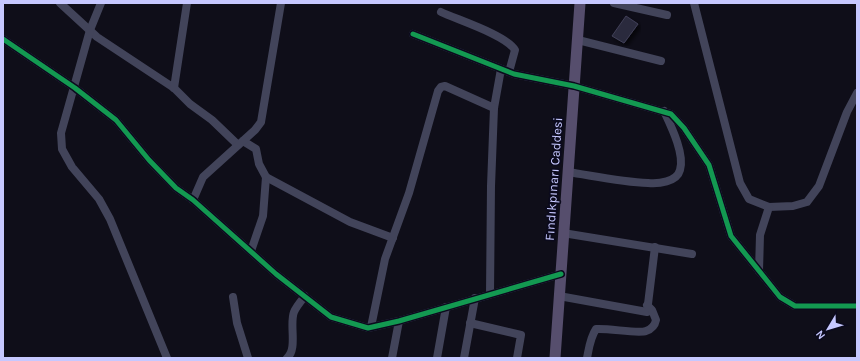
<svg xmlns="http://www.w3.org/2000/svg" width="860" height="361" font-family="Karla,sans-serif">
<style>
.building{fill:#2b2b3c;stroke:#414058;filter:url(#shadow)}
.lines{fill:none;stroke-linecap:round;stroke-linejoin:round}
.minor{stroke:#42445a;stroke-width:8}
.major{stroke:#564e6d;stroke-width:11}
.cycleway-casing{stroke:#0b0a1d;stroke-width:8}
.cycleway{stroke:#139951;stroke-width:5}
.labels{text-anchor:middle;stroke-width:3.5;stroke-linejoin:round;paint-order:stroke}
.street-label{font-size:13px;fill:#c6c8ff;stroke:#0b0a1d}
</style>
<defs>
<filter id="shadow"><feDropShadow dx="3" dy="3" stdDeviation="2" flood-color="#0009"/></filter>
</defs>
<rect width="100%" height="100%" fill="#0f0e19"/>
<!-- building -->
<polygon class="building" points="626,16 638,24 624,43 612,36"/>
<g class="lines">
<!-- minor -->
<g class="minor">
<polyline points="60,3 97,37 174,88 190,104 212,120 238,145"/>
<polyline points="101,3 90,30 61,133 62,149 72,167 99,199 110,219 167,358"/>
<polyline points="614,3 667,15"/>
<polyline points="694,3 740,183 749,199 769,207 793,206 807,202 819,186 847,112 857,93"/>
<path d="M441,12c17,8 65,23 74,38l-6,22"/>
<polyline points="413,34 514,74 574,86 671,114 684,128 709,165 731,236 780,297 795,306 857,306"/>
<polyline points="3,39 75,88 116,120 149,160 176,188 193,200 276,274 331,317 368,328 399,321 561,274"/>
<polyline points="578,40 661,61"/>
<polyline points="174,88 187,3"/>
<polyline points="243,141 256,149 259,164 266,177 263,216 251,251"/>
<path d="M568,172c26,4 53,10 80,11 10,1 29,-1 32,-13 5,-16 -9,-44 -16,-59"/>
<polyline points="266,177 350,222 393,238"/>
<polyline points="193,200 203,177 255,130 261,122 281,3"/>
<polyline points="563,233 692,254"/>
<polyline points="759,271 760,235 769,207"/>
<polyline points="490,294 491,186 494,108 501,69"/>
<polyline points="559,296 647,312 655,247"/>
<polyline points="233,297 237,323 248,358"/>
<polyline points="470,323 521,335 517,358"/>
<polyline points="371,327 385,259 409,193 438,91 441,87 445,86 494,108"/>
<path d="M287,358c11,-9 2,-34 7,-46 2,-5 7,-11 11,-16"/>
<polyline points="392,358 399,321"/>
<polyline points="437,358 446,307"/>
<polyline points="464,358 475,298"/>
<path d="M587,358c2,-10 3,-20 9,-29 13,-1 42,5 50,2 6,-2 9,-6 10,-11l-4,-10 -5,-5"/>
</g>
<!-- major -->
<polyline class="major" points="555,358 580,3"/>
<!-- cycleway casing -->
<g class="cycleway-casing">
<g id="cycleway">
<polyline points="413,34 514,74 574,86 671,114 684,128 709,165 731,236 780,297 795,306 857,306"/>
<polyline points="3,39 75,88 116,120 149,160 176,188 193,200 276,274 331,317 368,328 399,321 561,274"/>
</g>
</g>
<!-- cycleway -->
<use href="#cycleway" class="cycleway"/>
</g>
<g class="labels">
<!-- street labels -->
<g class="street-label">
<text transform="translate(553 179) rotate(-86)" y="5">Fındıkpınarı Caddesi</text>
</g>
</g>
<!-- border -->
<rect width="860" height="361" fill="none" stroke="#c6c8ff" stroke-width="8"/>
<!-- north arrow -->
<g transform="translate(828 329) rotate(232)" stroke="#0b0a1d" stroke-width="3" paint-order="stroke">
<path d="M0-3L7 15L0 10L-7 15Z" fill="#c6c8ff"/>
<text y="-6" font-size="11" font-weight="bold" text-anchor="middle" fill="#c6c8ff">N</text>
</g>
</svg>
